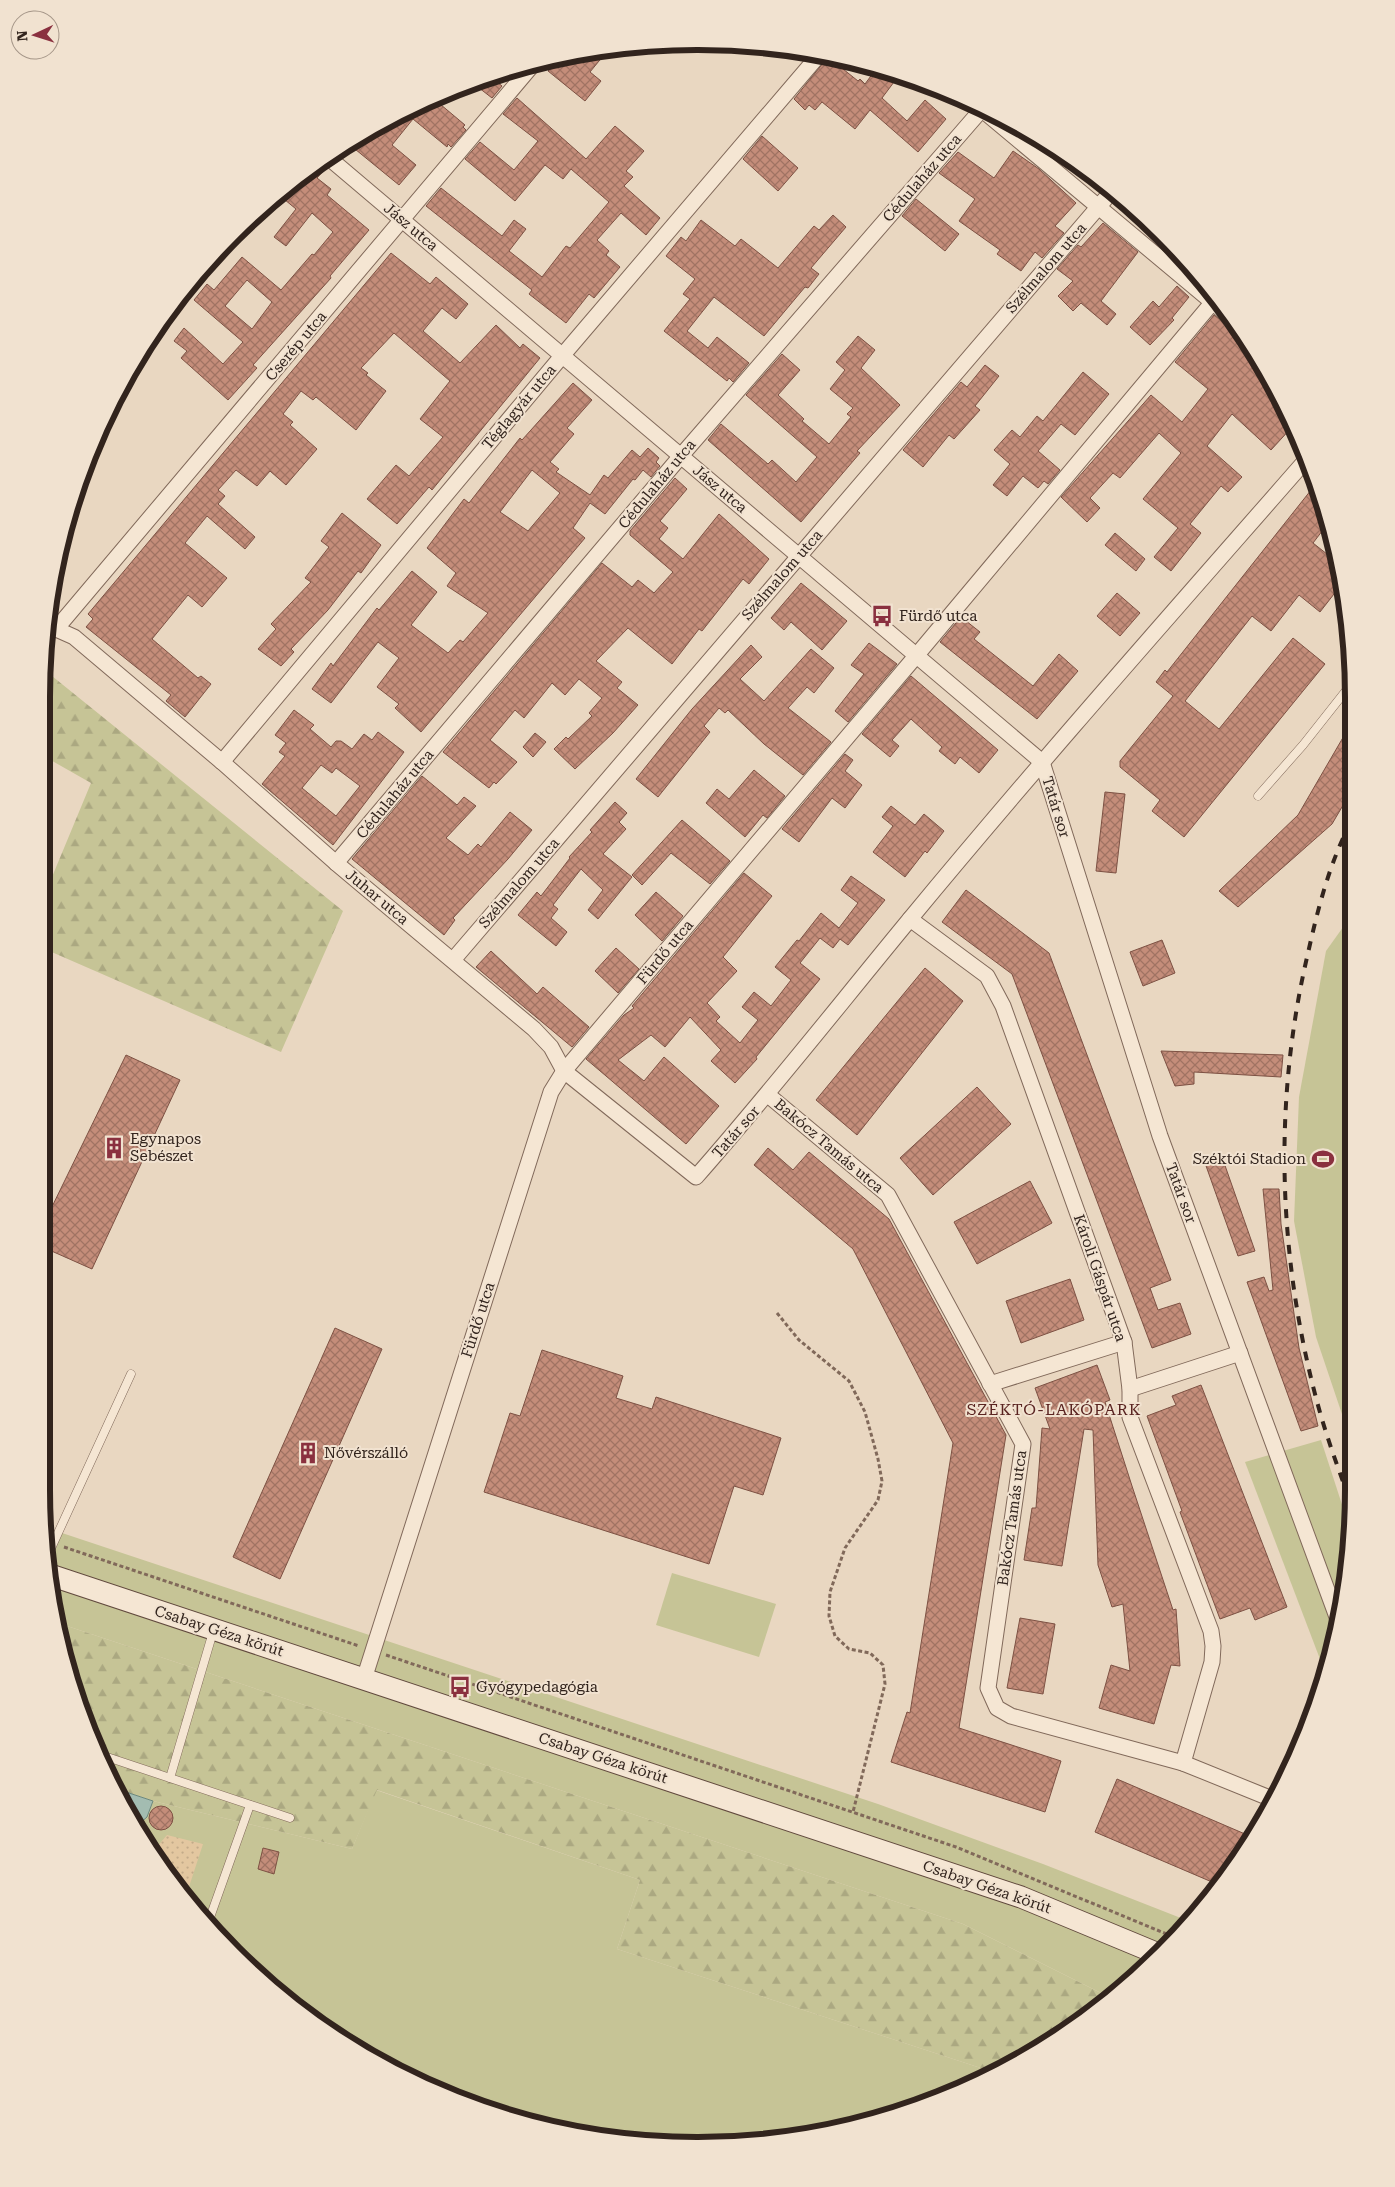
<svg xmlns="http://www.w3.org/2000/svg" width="1395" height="2187" font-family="'Roboto Serif',serif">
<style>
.green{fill:#c6c496}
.forest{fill:url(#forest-firs)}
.sand{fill:url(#sand-dots)}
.water{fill:#a3bcb1;stroke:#6b887d}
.building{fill:url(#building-cross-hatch);stroke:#7d5143;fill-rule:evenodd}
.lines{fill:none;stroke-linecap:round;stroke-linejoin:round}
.lane-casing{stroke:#81695a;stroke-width:9}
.street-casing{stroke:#81695a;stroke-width:17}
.secondary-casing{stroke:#624a3e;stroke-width:23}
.path{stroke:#81695a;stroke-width:3;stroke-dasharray:4 2.5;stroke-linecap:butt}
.lane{stroke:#f5e6d3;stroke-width:8}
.street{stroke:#f5e6d3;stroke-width:15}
.secondary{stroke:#f5e6d3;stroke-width:21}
.rail{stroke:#32241d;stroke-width:4;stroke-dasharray:9 9;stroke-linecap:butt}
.labels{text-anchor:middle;stroke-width:4;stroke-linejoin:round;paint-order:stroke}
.street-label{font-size:15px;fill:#32241d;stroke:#f1e2d0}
.poi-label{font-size:15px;fill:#32241d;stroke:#f1e2d0;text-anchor:start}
.neighbourhood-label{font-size:16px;letter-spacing:1px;fill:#5a2421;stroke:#f1e2d0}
.rim{fill:none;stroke:#32241d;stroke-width:6}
</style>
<defs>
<pattern id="forest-firs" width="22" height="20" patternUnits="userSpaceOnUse" patternTransform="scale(1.25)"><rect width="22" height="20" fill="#c6c496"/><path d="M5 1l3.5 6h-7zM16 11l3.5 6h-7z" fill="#aba881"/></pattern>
<pattern id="sand-dots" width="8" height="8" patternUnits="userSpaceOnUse" patternTransform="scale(1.25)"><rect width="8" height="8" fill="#e3c7a0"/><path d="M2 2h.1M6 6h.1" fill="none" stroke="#c3ab89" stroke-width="1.8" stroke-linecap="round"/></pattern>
<pattern id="building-cross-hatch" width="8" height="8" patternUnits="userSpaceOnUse" patternTransform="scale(1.25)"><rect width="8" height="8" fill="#c48d7a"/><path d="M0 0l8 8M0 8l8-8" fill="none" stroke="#a07363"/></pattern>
</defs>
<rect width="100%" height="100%" fill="#e9d7c1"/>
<!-- green -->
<g class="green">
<polygon points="1351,916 1349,1435 1316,1337 1294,1221 1299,1097 1326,951"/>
<polygon points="1321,1440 1348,1523 1348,1575 1323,1667 1245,1462"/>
<polygon points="47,1528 878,1804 1043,1864 1191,1922 1107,1996 963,1924 58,1623 47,1575"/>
<polygon points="672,1573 776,1604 759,1657 656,1625"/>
<polygon points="376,1790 640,1880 617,1949 993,2072 949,2096 868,2123 697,2146 570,2133 486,2111 370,2058 298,2010 233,1953 152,1854 138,1825 147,1817 153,1801 352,1849"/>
</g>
<!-- forest -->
<g class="forest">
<polygon points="47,672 343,911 281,1052 47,950 47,889 91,783 47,758"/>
<polygon points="58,1623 963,1924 1107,1996 1062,2035 993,2072 617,1949 640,1880 377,1790 352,1849 153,1801 120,1790 76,1700"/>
</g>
<!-- sand -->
<polygon class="sand" points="167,1835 203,1844 186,1896 150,1851 156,1848"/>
<!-- water -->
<polygon class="water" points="120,1790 153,1801 147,1817 138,1825"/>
<!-- building -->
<g class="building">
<polygon points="608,50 590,72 601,81 585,101 548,71 559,59"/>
<polygon points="828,57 858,81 860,79 865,84 876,69 900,74 882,98 907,121 925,100 946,119 918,152 870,110 855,129 822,102 815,110 809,105 805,110 794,99"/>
<polygon points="491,77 502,86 492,98 474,84"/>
<polygon points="517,98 586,159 615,126 644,151 626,171 633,177 624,186 660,218 646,235 621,213 597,240 609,251 606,255 620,267 594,298 589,294 566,323 529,294 532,290 426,206 441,188 502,236 514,220 526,229 509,251 542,277 566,246 570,248 609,202 571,169 563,179 545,165 515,201 465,159 480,142 514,170 538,141 503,114"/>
<polygon points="434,99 465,125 463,127 466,130 451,147 448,144 447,147 413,119 392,145 416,165 399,185 350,145 369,133 373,136 382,125 407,109"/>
<polygon points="762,136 798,168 778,191 743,159"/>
<polygon points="1013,151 1039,169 1076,203 1055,226 1064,233 1042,258 1035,252 1021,271 997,254 1000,250 959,221 975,199 939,173 958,152 994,178"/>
<path d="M321,163l5,5 -9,10 14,11 -4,6 42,35 -39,46 1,2 -78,87 4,3 -29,32 -47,-42 6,-7 -13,-10 10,-13 39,36 20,-22 -49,-42 13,-16 7,6 28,-33 39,33 31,-36 2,1 19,-23 -21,-19 -26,33 -12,-9 22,-28 -17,-14 19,-18zM247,280l25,22 -20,27 -27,-23z"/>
<polygon points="916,199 959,234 945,251 902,216"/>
<polygon points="833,215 846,227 811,268 819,274 808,288 805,287 764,336 714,297 687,331 708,348 717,337 749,363 733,382 729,378 727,381 664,331 690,299 683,294 695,279 666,256 681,237 686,241 701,220 735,246 741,239 778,268 814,226 819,230"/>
<polygon points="1103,223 1138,252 1101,301 1116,314 1107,325 1081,303 1073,311 1058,296 1073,281 1057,269 1078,245 1081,247"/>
<polygon points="391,253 430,284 436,277 468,304 456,319 442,308 423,331 460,363 496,325 520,348 523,344 540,358 432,490 429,487 397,524 367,499 396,465 409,476 443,437 420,419 450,381 394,333 361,368 368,373 366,375 386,391 356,430 316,397 313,400 301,391 283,414 293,422 290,425 317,449 286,485 270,471 257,486 236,470 218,490 225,496 218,504 255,537 245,549 207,516 185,543 227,578 202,607 188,595 152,639 198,678 201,676 211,684 185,717 166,701 171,695 86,627 93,619 88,614"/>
<polygon points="1177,286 1189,297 1172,318 1174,320 1150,345 1130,327 1153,301 1159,307"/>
<polygon points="1214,315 1242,336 1286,408 1293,426 1271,450 1232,414 1207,446 1242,477 1228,492 1221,486 1190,524 1201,533 1171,571 1154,557 1178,528 1143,499 1181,453 1159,433 1120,478 1113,473 1090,498 1100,508 1087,522 1061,497 1151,395 1182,422 1208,389 1175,362"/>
<polygon points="858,336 875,350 861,368 900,405 857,451 860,453 801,522 708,440 721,424 768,464 772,460 796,482 817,457 746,395 782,354 800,370 778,395 804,419 802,421 829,444 851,417 847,414 853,408 830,389 845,370 836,362"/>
<polygon points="985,365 999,376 975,406 980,410 954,439 949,435 923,467 903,450 961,382 967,387"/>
<polygon points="1083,372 1109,394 1075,435 1061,424 1038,451 1060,470 1048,484 1044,481 1038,488 1023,476 1007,496 993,485 1010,464 994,450 1012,430 1020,437 1037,416 1043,421"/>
<path d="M573,383l19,17 -25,28 7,6 -24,28 9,7 -3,3 34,23 14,-20 4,3 24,-28 8,7 8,-9 11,10 -3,4 4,4 -9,11 -8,-7 -8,10 -2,-1 -28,35 -15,-11 -17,25 12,10 -164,194 -26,-24 4,-4 -22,-17 22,-29 -21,-16 -47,61 -19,-14 19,-26 2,3 44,-58 2,2 33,-39 25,21 -26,33 37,28 12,-13 3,2 25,-29 -41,-27 9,-13 -29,-25 37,-49 5,4 51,-65 2,2zM532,470l28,23 -32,38 -28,-19z"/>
<polygon points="675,478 687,489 660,521 668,528 659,539 683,559 719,514 769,559 749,584 743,579 702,631 699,629 672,664 628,628 596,661 622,682 617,688 638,705 613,733 575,769 554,749 566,737 568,739 592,716 589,713 602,698 579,679 565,695 552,683 524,718 515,710 490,740 517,762 496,784 494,782 489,788 443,752 602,563 632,587 638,580 654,593 673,572 630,535 630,531"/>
<polygon points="1315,485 1329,522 1313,543 1337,562 1341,585 1320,612 1299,595 1271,631 1252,616 1185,701 1219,729 1293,638 1325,664 1184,837 1152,811 1160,800 1120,767 1120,761 1173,696 1156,682 1165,670 1167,672"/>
<polygon points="342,513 381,545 361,573 358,571 328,610 291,649 294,652 281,666 258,649 276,629 271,624 311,582 305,578 329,547 321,541"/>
<polygon points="1115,533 1145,559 1136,571 1105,545"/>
<polygon points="801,583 847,621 822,650 791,622 784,630 771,618"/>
<polygon points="1117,593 1140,613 1120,636 1097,616"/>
<polygon points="961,617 980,632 974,639 1033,686 1059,654 1078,671 1037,719 940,642"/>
<polygon points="869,643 897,664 848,722 835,711 864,674 851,665"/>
<polygon points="751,645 762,657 740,679 764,701 811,649 834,668 814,693 807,687 788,708 831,742 803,775 764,744 728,710 725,713 719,708 704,726 710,732 658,797 636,779 692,709"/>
<polygon points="911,676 998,750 979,773 960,757 955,764 939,751 942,747 911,719 892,740 899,746 890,757 862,734"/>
<path d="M294,710l20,15 -4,4 21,18 5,-6h5l11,8 12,-15 8,6 6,-8 26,20 -71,93 -71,-61 23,-28 -6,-4 7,-9 -11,-8zM321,765l11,8 4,-5 24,18 -24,30 -34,-28z"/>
<polygon points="1352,722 1352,790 1332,824 1238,907 1219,891 1298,815"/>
<polygon points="535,733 546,742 533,757 523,747"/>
<polygon points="845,754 853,760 845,771 862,785 845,808 832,798 799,842 782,829"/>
<polygon points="754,770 785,796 767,818 763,815 745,837 706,803 717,789 729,799"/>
<polygon points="422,776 457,805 464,797 476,806 446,838 468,855 478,844 481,847 510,812 532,830 508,859 453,918 455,920 444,935 352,859"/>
<polygon points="1105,792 1125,794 1116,873 1096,871"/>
<polygon points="615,802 627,813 619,822 626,829 603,854 632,877 598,919 588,910 603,890 581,869 553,905 558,909 551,918 567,932 556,946 518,915 537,892 541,896 570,858 569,857 592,832 590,830"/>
<polygon points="891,806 915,825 924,814 944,831 927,853 925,851 905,877 873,852 893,826 882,817"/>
<polygon points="682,820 730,861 710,884 671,853 642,885 632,875"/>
<polygon points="744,873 772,896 723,957 737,971 707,1003 720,1017 716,1021 740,1043 758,1020 742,1007 754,992 771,1006 791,980 775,967 797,940 799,941 821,913 839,928 858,903 841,890 851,876 885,900 848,945 840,939 833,948 820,938 800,963 820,979 756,1057 757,1059 735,1083 711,1061 721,1050 690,1017 665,1047 651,1035 618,1060 644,1081 664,1057 719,1106 686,1144 586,1059 624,1015 634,1008 632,1006"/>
<polygon points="966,890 1049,953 1171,1280 1150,1288 1158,1310 1180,1303 1191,1334 1152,1348 1012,974 942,922"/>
<polygon points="656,892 683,916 662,941 635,915"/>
<polygon points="1162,940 1175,973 1143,986 1130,952"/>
<polygon points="616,948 639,969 618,993 595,971"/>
<polygon points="491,951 537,994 543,987 589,1027 572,1047 476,967"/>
<polygon points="925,968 963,1001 857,1135 816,1100"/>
<polygon points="1161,1051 1283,1055 1281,1077 1194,1072 1194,1084 1175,1086"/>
<polygon points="126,1055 180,1080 92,1269 47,1249 47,1217"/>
<polygon points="977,1087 1011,1124 933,1195 900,1158"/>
<polygon points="768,1148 793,1170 809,1152 889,1219 1006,1435 959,1728 1061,1761 1045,1812 891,1762 907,1712 910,1713 953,1443 853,1249 754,1165"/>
<polygon points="1222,1157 1255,1251 1238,1256 1205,1163"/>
<polygon points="1030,1181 1052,1223 977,1264 954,1222"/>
<polygon points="1263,1189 1279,1189 1281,1224 1299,1348 1318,1426 1301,1431 1247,1282 1264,1277 1269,1291 1273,1290"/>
<polygon points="1070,1279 1084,1320 1021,1343 1006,1301"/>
<polygon points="335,1328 382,1349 280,1579 233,1557"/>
<polygon points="542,1350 623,1376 616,1398 652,1409 656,1397 781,1438 763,1495 734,1486 709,1564 484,1492 510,1413 520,1416"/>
<polygon points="1097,1365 1110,1400 1105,1402 1132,1486 1173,1610 1176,1609 1180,1666 1171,1665 1154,1724 1099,1708 1111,1665 1130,1671 1123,1604 1112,1607 1098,1565 1093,1430 1084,1429 1062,1566 1024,1560 1032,1508 1036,1508 1042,1428 1050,1429 1035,1388"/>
<polygon points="1201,1385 1287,1607 1255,1620 1250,1608 1220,1619 1180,1512 1182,1511 1147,1416 1176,1405 1172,1396"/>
<polygon points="1020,1618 1055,1624 1043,1694 1007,1688"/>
<polygon points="1117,1779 1252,1837 1243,1854 1219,1885 1095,1832"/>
<circle cx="161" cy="1818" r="12"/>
<polygon points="263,1848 279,1852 274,1874 258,1869"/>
</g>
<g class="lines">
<!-- lane casing -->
<g class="lane-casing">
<g id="lane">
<polyline points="1258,796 1303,745 1352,683"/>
<polyline points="47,1557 131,1374"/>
<polyline points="104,1756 290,1818"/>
<polyline points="170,1778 213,1632"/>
<polyline points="208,1923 250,1805"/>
</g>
</g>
<!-- street casing -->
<g class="street-casing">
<g id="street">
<polyline points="980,108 1229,316"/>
<polyline points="329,158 1042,762"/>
<path d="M47,628l9,1 18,8 148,125 114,101 198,166 17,18 13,24 132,106c74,-84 143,-172 214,-258 129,-156 263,-307 396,-459"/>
<polyline points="56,629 535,62"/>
<polyline points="222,762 562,356 819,55"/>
<polyline points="1042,762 1160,1136 1337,1617"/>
<polyline points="336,863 680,457 982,109"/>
<polyline points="910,919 987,976 1003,1006 1124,1342 1130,1389 1130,1417 1211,1631 1213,1646 1212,1662 1183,1763"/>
<polyline points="453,960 1112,191"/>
<polyline points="768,1095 888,1195 1023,1444 988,1688 997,1708 1011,1716 1183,1763 1272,1799"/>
<polyline points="990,1384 1124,1342"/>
<polyline points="1130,1389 1240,1353"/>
<polyline points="364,1679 551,1092 564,1071 916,656 1217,297"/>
</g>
</g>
<!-- secondary casing -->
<g class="secondary-casing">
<polyline id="secondary" points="47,1574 1021,1897 1156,1953"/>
</g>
<!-- path -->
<g class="path">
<polyline points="777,1313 799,1340 849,1381 865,1412 878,1459 882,1481 878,1500 845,1548 830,1592 829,1616 835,1636 849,1649 870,1653 883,1665 885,1684 853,1812"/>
<polyline points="64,1547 359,1646"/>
<polyline points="386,1655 956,1847 1174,1937"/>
</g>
<!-- lane -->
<use href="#lane" class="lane"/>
<!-- street -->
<use href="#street" class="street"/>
<!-- secondary -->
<use href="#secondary" class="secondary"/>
<!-- rail -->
<path class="rail" d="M1349,1498c-10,-27 -20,-55 -28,-82 -43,-151 -49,-311 -13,-463 10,-45 22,-92 44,-133"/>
</g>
<!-- icons -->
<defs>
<g id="bus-bare" transform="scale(1.725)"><path d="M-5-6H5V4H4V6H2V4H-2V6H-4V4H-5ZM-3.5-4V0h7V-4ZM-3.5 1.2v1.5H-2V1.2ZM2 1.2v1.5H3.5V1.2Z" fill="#8a303f" stroke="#f1e2d0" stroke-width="2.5" paint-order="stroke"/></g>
<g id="building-bare" transform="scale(1.725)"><path d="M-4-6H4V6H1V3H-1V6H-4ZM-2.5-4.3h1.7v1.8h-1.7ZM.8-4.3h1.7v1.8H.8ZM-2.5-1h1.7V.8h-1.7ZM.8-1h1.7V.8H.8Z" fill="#8a303f" stroke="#f1e2d0" stroke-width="2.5" paint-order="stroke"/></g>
<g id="stadium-bare" transform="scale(1.725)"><path d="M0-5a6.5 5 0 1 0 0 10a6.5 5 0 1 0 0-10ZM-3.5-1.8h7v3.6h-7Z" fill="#8a303f" stroke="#f1e2d0" stroke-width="2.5" paint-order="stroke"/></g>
</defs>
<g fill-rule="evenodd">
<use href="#bus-bare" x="882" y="616"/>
<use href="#building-bare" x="114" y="1148"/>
<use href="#stadium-bare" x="1323" y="1159"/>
<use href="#building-bare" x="308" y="1453"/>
<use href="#bus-bare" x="460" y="1687"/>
</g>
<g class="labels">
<!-- street labels -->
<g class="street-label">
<text transform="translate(922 178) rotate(-49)" y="5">Cédulaház utca</text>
<text transform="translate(411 227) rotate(40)" y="5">Jász utca</text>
<text transform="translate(1046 268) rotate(-49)" y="5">Szélmalom utca</text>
<text transform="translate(296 346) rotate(-50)" y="5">Cserép utca</text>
<text transform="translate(519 407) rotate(-50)" y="5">Téglagyár utca</text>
<text transform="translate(657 484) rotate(-50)" y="5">Cédulaház utca</text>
<text transform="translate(720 489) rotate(40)" y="5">Jász utca</text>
<text transform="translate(782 575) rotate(-49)" y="5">Szélmalom utca</text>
<text transform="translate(395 794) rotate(-50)" y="5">Cédulaház utca</text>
<text transform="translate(1056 807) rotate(73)" y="5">Tatár sor</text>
<text transform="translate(519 883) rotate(-49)" y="5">Szélmalom utca</text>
<text transform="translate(377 897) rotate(40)" y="5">Juhar utca</text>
<text transform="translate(665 952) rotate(-50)" y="5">Fürdő utca</text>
<text transform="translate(736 1132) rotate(-49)" y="5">Tatár sor</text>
<text transform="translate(829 1146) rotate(40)" y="5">Bakócz Tamás utca</text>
<text transform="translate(1181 1193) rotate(70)" y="5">Tatár sor</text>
<text transform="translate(1100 1278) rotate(71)" y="5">Károli Gáspár utca</text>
<text transform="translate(478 1320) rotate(-72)" y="5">Fürdő utca</text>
<text transform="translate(1012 1518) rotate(-82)" y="5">Bakócz Tamás utca</text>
<text transform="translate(219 1631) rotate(18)" y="5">Csabay Géza körút</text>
<text transform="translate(603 1758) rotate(18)" y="5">Csabay Géza körút</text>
<text transform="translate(987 1887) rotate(19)" y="5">Csabay Géza körút</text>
</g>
<!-- poi labels -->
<g class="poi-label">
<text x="899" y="621">Fürdő utca</text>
<text x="130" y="1144">Egynapos<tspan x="130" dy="17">Sebészet</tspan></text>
<text x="1306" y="1164" text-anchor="end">Széktói Stadion</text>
<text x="324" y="1458">Nővérszálló</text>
<text x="476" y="1692">Gyógypedagógia</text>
</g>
<!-- neighbourhood labels -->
<g class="neighbourhood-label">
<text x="1054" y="1415">SZÉKTÓ-LAKÓPARK</text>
</g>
</g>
<!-- crop -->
<path d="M0 0H1395V2187H0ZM697 50H698A647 647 0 0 1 1345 697V1490A647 647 0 0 1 698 2137H697A647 647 0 0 1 50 1490V697A647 647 0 0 1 697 50Z" fill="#f1e2d0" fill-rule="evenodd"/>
<path class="rim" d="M697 50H698A647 647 0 0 1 1345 697V1490A647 647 0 0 1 698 2137H697A647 647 0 0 1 50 1490V697A647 647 0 0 1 697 50Z"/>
<!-- north arrow -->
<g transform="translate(35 35) rotate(266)"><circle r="24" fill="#f1e2d0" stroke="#a59688"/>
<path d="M0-4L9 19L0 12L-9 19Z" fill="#8a303f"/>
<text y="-8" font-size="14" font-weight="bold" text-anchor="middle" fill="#32241d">N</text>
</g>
</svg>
